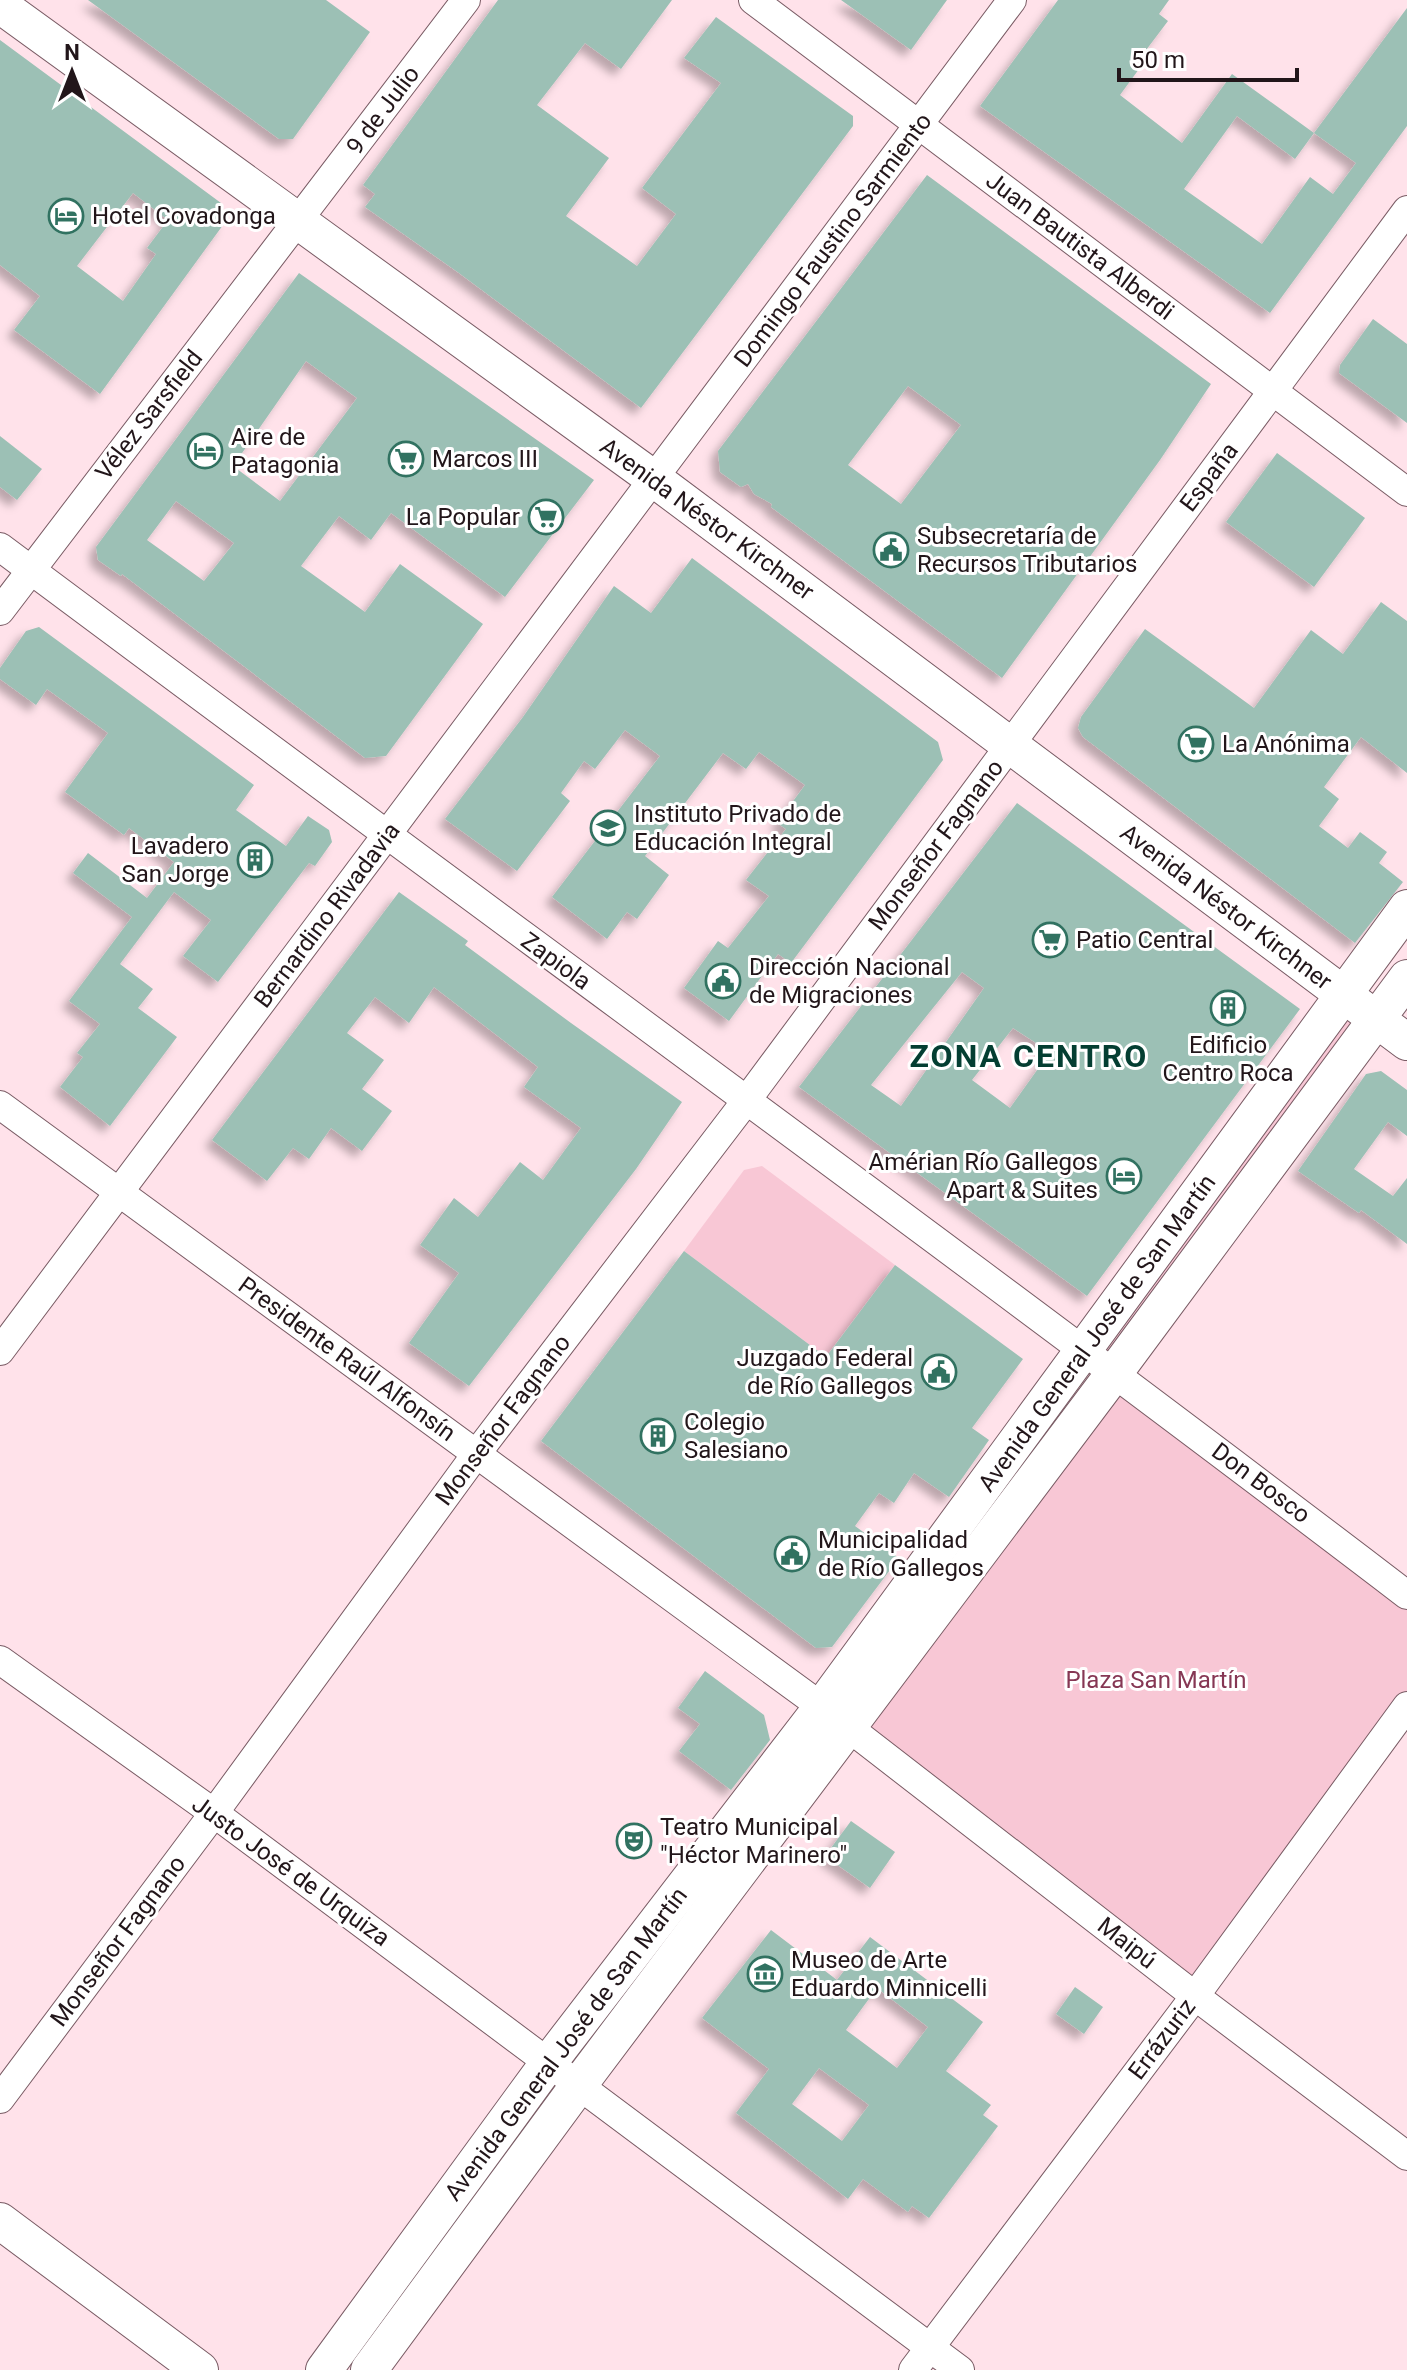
<svg xmlns="http://www.w3.org/2000/svg" width="1407" height="2370" font-family="Roboto,sans-serif">
<style>
.green{fill:#f8c7d5}
.building{fill:#9cc0b5;fill-rule:evenodd;filter:url(#shadow)}
.lines{fill:none;stroke-linecap:round;stroke-linejoin:round}
.minor-casing{stroke:#795b64;stroke-width:30}
.major-casing{stroke:#795b64;stroke-width:38}
.minor{stroke:#fff;stroke-width:28}
.major{stroke:#fff;stroke-width:36}
.labels{text-anchor:middle;stroke-width:6;stroke-linejoin:round;paint-order:stroke}
.street-label{font-size:24px;fill:#22161a;stroke:#fff}
.poi-label{font-size:24px;fill:#22161a;stroke:#fff;text-anchor:start}
.park-label{font-size:24px;fill:#863754;stroke:#fff}
.district-label{font-size:32px;font-weight:bold;letter-spacing:2px;fill:#043e32;stroke:#fff}
</style>
<defs>
<filter id="shadow"><feDropShadow dx="-7" dy="7" stdDeviation="4" flood-color="#0004"/></filter>
</defs>
<rect width="100%" height="100%" fill="#ffe2ea"/>
<!-- green -->
<g class="green">
<polygon points="1341,1014 1358,1017 1114,1353 1106,1351 1102,1346"/>
<polygon points="762,1166 895,1265 826,1357 684,1251 744,1170"/>
<polygon points="1115,1372 1407,1595 1407,1706 1195,1996 849,1727"/>
</g>
<!-- building -->
<g class="building">
<polygon points="88,0 326,0 370,32 293,139 279,139"/>
<polygon points="498,0 672,0 621,69 585,43 537,105 609,158 566,216 637,266 676,214 642,188 721,83 684,58 716,17 853,116 853,126 641,408 459,273 365,207 375,194 363,185"/>
<polygon points="841,0 947,0 911,50"/>
<path d="M1058,0h111l-10,14 9,7 -34,45 5,3 -19,26 62,48 50,-69 82,59 93,-125v118l-137,187 -290,-207zM1237,116l58,43 19,-26 42,30 -23,31 -23,-17 -48,67 -78,-55z"/>
<path d="M0,40l221,163 2,22 -123,169 -86,-64 26,-34 -40,-31zM133,193l35,27 -21,28 9,6 -33,47 -46,-35z"/>
<path d="M927,175l284,209 -51,76 -158,218 -231,-171 1,-3 -18,-10 -6,-10 -7,3 -21,-15 -2,-21zM908,386l53,39 -60,79 -53,-39z"/>
<path d="M299,273l295,207 -89,117 -114,-84 -20,27 -32,-24 -38,50 64,46 35,-48 83,60 -97,132 -21,2 -243,-184 -1,2 -23,-16 -2,-13zM306,361l51,37 -77,103 -47,-35zM176,501l58,42 -30,38 -57,-41z"/>
<polygon points="1373,319 1407,344 1407,423 1339,373 1340,365"/>
<polygon points="0,436 42,469 17,500 0,487"/>
<polygon points="1277,453 1365,518 1314,587 1226,522"/>
<polygon points="692,558 938,742 943,760 791,963 778,954 729,1021 684,988 718,941 728,948 769,896 746,880 786,829 777,823 805,785 759,752 746,769 723,753 645,856 669,875 637,919 627,912 607,939 552,897 660,756 625,730 595,769 584,761 561,793 570,801 517,871 445,819 523,717 614,586 651,613"/>
<polygon points="1381,602 1407,621 1407,773 1361,737 1324,787 1339,799 1319,826 1348,848 1360,832 1387,852 1379,863 1403,882 1355,943 1083,737 1078,728 1081,717 1145,629 1254,708 1311,630 1343,654"/>
<polygon points="39,627 254,785 236,810 286,846 308,816 329,830 332,842 315,866 309,863 218,982 183,956 211,920 174,892 120,964 153,989 138,1008 177,1037 110,1126 60,1087 83,1057 77,1053 100,1024 69,1001 132,917 73,873 88,853 147,898 174,862 129,828 124,835 65,792 108,733 47,689 36,705 0,679 0,668 26,631"/>
<path d="M1017,803l283,206 -213,287 -288,-209zM962,972l22,16 -83,118 -30,-21zM1013,1028l37,24 -40,56 -38,-28z"/>
<polygon points="399,892 468,941 465,945 571,1023 682,1102 636,1169 469,1386 409,1343 459,1273 420,1245 454,1198 478,1217 520,1162 543,1180 581,1128 524,1087 538,1067 434,987 409,1023 375,997 347,1033 384,1060 362,1089 392,1111 362,1151 331,1128 309,1159 293,1148 267,1181 212,1140"/>
<polygon points="1381,1071 1407,1090 1407,1136 1388,1122 1354,1169 1393,1196 1407,1178 1407,1244 1361,1210 1359,1213 1298,1171 1366,1074"/>
<polygon points="684,1251 826,1357 895,1265 1023,1359 972,1428 989,1440 949,1497 914,1473 894,1503 879,1493 855,1526 899,1558 832,1647 816,1648 541,1441"/>
<polygon points="705,1671 764,1715 770,1740 731,1790 679,1751 700,1724 678,1708"/>
<polygon points="851,1821 895,1852 870,1888 825,1856"/>
<path d="M771,1930l66,50 33,-43 113,85 -37,49 45,34 -8,10 15,11 -69,92 -17,-12 -4,6 -45,-33 -15,20 -112,-86 33,-44 -67,-51zM877,1988l51,39 -31,41 -51,-38zM819,2068l50,37 -27,36 -50,-37z"/>
<polygon points="1075,1987 1103,2007 1084,2034 1056,2014"/>
</g>
<g class="lines">
<!-- minor casing -->
<g class="minor-casing">
<g id="minor">
<polyline points="753,0 1407,492"/>
<path d="M0,547c468,350 942,693 1407,1048"/>
<polyline points="0,611 466,0"/>
<polyline points="0,1105 822,1707 1195,1996 1407,2156"/>
<polyline points="0,1351 1012,0"/>
<polyline points="0,1660 214,1813 960,2370"/>
<polyline points="0,2099 214,1813 477,1453 746,1101 1407,210"/>
<polyline points="913,2370 1195,1996 1407,1706"/>
</g>
</g>
<!-- major casing -->
<g class="major-casing">
<g id="major">
<polyline points="0,5 654,479 1407,1042"/>
<polyline points="0,2221 200,2370"/>
<polyline points="324,2370 549,2062 822,1707 1407,908"/>
<polyline points="369,2370 578,2086 1115,1372 1407,978"/>
</g>
</g>
<!-- minor -->
<use href="#minor" class="minor"/>
<!-- major -->
<use href="#major" class="major"/>
</g>
<!-- icons -->
<defs>
<g id="hotel-ring" transform="scale(1.8)"><circle r="9.5" fill="#fff" stroke="#317261" stroke-width="1.5"/><path d="M-6-4.5h1.5V1H6V5H4.5V3h-9V5H-6ZM-4 0a1.8 1.8 0 1 1 3.6 0ZM.5 0V-2.5h3Q6-2.5 6 0Z" fill="#317261"/></g>
<g id="supermarket-ring" transform="scale(1.8)"><circle r="9.5" fill="#fff" stroke="#317261" stroke-width="1.5"/><path d="M-6-5.5h2.5l.6 2H6L4.5 2H-2.5L-4.4-4H-6ZM-1.5 3.2a1.3 1.3 0 1 0 .1 0ZM3 3.2a1.3 1.3 0 1 0 .1 0Z" fill="#317261"/></g>
<g id="civic-ring" transform="scale(1.8)"><circle r="9.5" fill="#fff" stroke="#317261" stroke-width="1.5"/><path d="M-.6-6.5H3V-4.5H.6V-3L4-1V1h2V6H-6V1h2V-1L-.6-3ZM-1.2 2.5V6h2.4V2.5Z" fill="#317261"/></g>
<g id="university-ring" transform="scale(1.8)"><circle r="9.5" fill="#fff" stroke="#317261" stroke-width="1.5"/><path d="M0-5L7-2L0 1L-7-2ZM-4 1L0 2.5L4 1V4Q0 6-4 4Z" fill="#317261"/></g>
<g id="building-ring" transform="scale(1.8)"><circle r="9.5" fill="#fff" stroke="#317261" stroke-width="1.5"/><path d="M-4-6H4V6H1V3H-1V6H-4ZM-2.5-4.3h1.7v1.8h-1.7ZM.8-4.3h1.7v1.8H.8ZM-2.5-1h1.7V.8h-1.7ZM.8-1h1.7V.8H.8Z" fill="#317261"/></g>
<g id="theatre-ring" transform="scale(1.8)"><circle r="9.5" fill="#fff" stroke="#317261" stroke-width="1.5"/><path d="M-5-5.5Q0-4 5-5.5V0Q5 5 0 6Q-5 5-5 0ZM-3.3-2.5H-1v1.5H-3.3ZM1-2.5H3.3v1.5H1ZM-2.8 1Q0 5.5 2.8 1Z" fill="#317261"/></g>
<g id="museum-ring" transform="scale(1.8)"><circle r="9.5" fill="#fff" stroke="#317261" stroke-width="1.5"/><path d="M0-6L6-3V-2H-6V-3ZM-5-1h2V3h-2ZM-1-1h2V3h-2ZM3-1h2V3H3ZM-6 4H6V6H-6Z" fill="#317261"/></g>
</defs>
<g fill-rule="evenodd">
<use href="#hotel-ring" x="66" y="216"/>
<use href="#hotel-ring" x="205" y="451"/>
<use href="#supermarket-ring" x="406" y="459"/>
<use href="#supermarket-ring" x="546" y="517"/>
<use href="#civic-ring" x="891" y="550"/>
<use href="#supermarket-ring" x="1196" y="744"/>
<use href="#university-ring" x="608" y="828"/>
<use href="#building-ring" x="255" y="860"/>
<use href="#supermarket-ring" x="1050" y="940"/>
<use href="#civic-ring" x="723" y="981"/>
<use href="#building-ring" x="1228" y="1008"/>
<use href="#hotel-ring" x="1124" y="1176"/>
<use href="#civic-ring" x="939" y="1372"/>
<use href="#building-ring" x="658" y="1436"/>
<use href="#civic-ring" x="792" y="1554"/>
<use href="#theatre-ring" x="634" y="1841"/>
<use href="#museum-ring" x="765" y="1974"/>
</g>
<g class="labels">
<!-- street labels -->
<g class="street-label">
<text transform="translate(383 110) rotate(-53)" y="8">9 de Julio</text>
<text transform="translate(833 240) rotate(-53)" y="8">Domingo Faustino Sarmiento</text>
<text transform="translate(1080 246) rotate(37)" y="8">Juan Bautista Alberdi</text>
<text transform="translate(149 415) rotate(-52)" y="8">Vélez Sarsfield</text>
<text transform="translate(1209 477) rotate(-53)" y="8">España</text>
<text transform="translate(707 519) rotate(36)" y="8">Avenida Néstor Kirchner</text>
<text transform="translate(936 845) rotate(-53)" y="8">Monseñor Fagnano</text>
<text transform="translate(1226 907) rotate(37)" y="8">Avenida Néstor Kirchner</text>
<text transform="translate(327 915) rotate(-53)" y="8">Bernardino Rivadavia</text>
<text transform="translate(556 961) rotate(36)" y="8">Zapiola</text>
<text transform="translate(1097 1333) rotate(-54)" y="8">Avenida General José de San Martín</text>
<text transform="translate(347 1359) rotate(36)" y="8">Presidente Raúl Alfonsín</text>
<text transform="translate(503 1420) rotate(-53)" y="8">Monseñor Fagnano</text>
<text transform="translate(1261 1483) rotate(37)" y="8">Don Bosco</text>
<text transform="translate(291 1871) rotate(36)" y="8">Justo José de Urquiza</text>
<text transform="translate(118 1941) rotate(-53)" y="8">Monseñor Fagnano</text>
<text transform="translate(1127 1943) rotate(38)" y="8">Maipú</text>
<text transform="translate(1162 2039) rotate(-53)" y="8">Errázuriz</text>
<text transform="translate(566 2044) rotate(-53)" y="8">Avenida General José de San Martín</text>
</g>
<!-- poi labels -->
<g class="poi-label">
<text x="92" y="224">Hotel Covadonga</text>
<text x="231" y="445">Aire de<tspan x="231" dy="28">Patagonia</tspan></text>
<text x="432" y="467">Marcos III</text>
<text x="520" y="525" text-anchor="end">La Popular</text>
<text x="917" y="544">Subsecretaría de<tspan x="917" dy="28">Recursos Tributarios</tspan></text>
<text x="1222" y="752">La Anónima</text>
<text x="634" y="822">Instituto Privado de<tspan x="634" dy="28">Educación Integral</tspan></text>
<text x="229" y="854" text-anchor="end">Lavadero<tspan x="229" dy="28">San Jorge</tspan></text>
<text x="1076" y="948">Patio Central</text>
<text x="749" y="975">Dirección Nacional<tspan x="749" dy="28">de Migraciones</tspan></text>
<text x="1228" y="1053" text-anchor="middle">Edificio<tspan x="1228" dy="28">Centro Roca</tspan></text>
<text x="1098" y="1170" text-anchor="end">Amérian Río Gallegos<tspan x="1098" dy="28">Apart &amp; Suites</tspan></text>
<text x="913" y="1366" text-anchor="end">Juzgado Federal<tspan x="913" dy="28">de Río Gallegos</tspan></text>
<text x="684" y="1430">Colegio<tspan x="684" dy="28">Salesiano</tspan></text>
<text x="818" y="1548">Municipalidad<tspan x="818" dy="28">de Río Gallegos</tspan></text>
<text x="660" y="1835">Teatro Municipal<tspan x="660" dy="28">"Héctor Marinero"</tspan></text>
<text x="791" y="1968">Museo de Arte<tspan x="791" dy="28">Eduardo Minnicelli</tspan></text>
</g>
<!-- park labels -->
<g class="park-label">
<text x="1156" y="1688">Plaza San Martín</text>
</g>
<!-- district labels -->
<g class="district-label">
<text x="1029" y="1067">ZONA CENTRO</text>
</g>
</g>
<!-- north arrow -->
<g transform="translate(72 72)" stroke="#ffffff" stroke-width="6" paint-order="stroke">
<path d="M0-6L14 30L0 20L-14 30Z" fill="#22161a"/>
<text y="-12" font-size="22" font-weight="bold" text-anchor="middle" fill="#22161a">N</text>
</g>
<!-- scale -->
<path d="M1119 68v12h178v-12" fill="none" stroke="#22161a" stroke-width="4"/>
<text x="1131" y="68" font-size="24" fill="#22161a" stroke="#ffffff" stroke-width="6" paint-order="stroke">50 m</text>
</svg>
